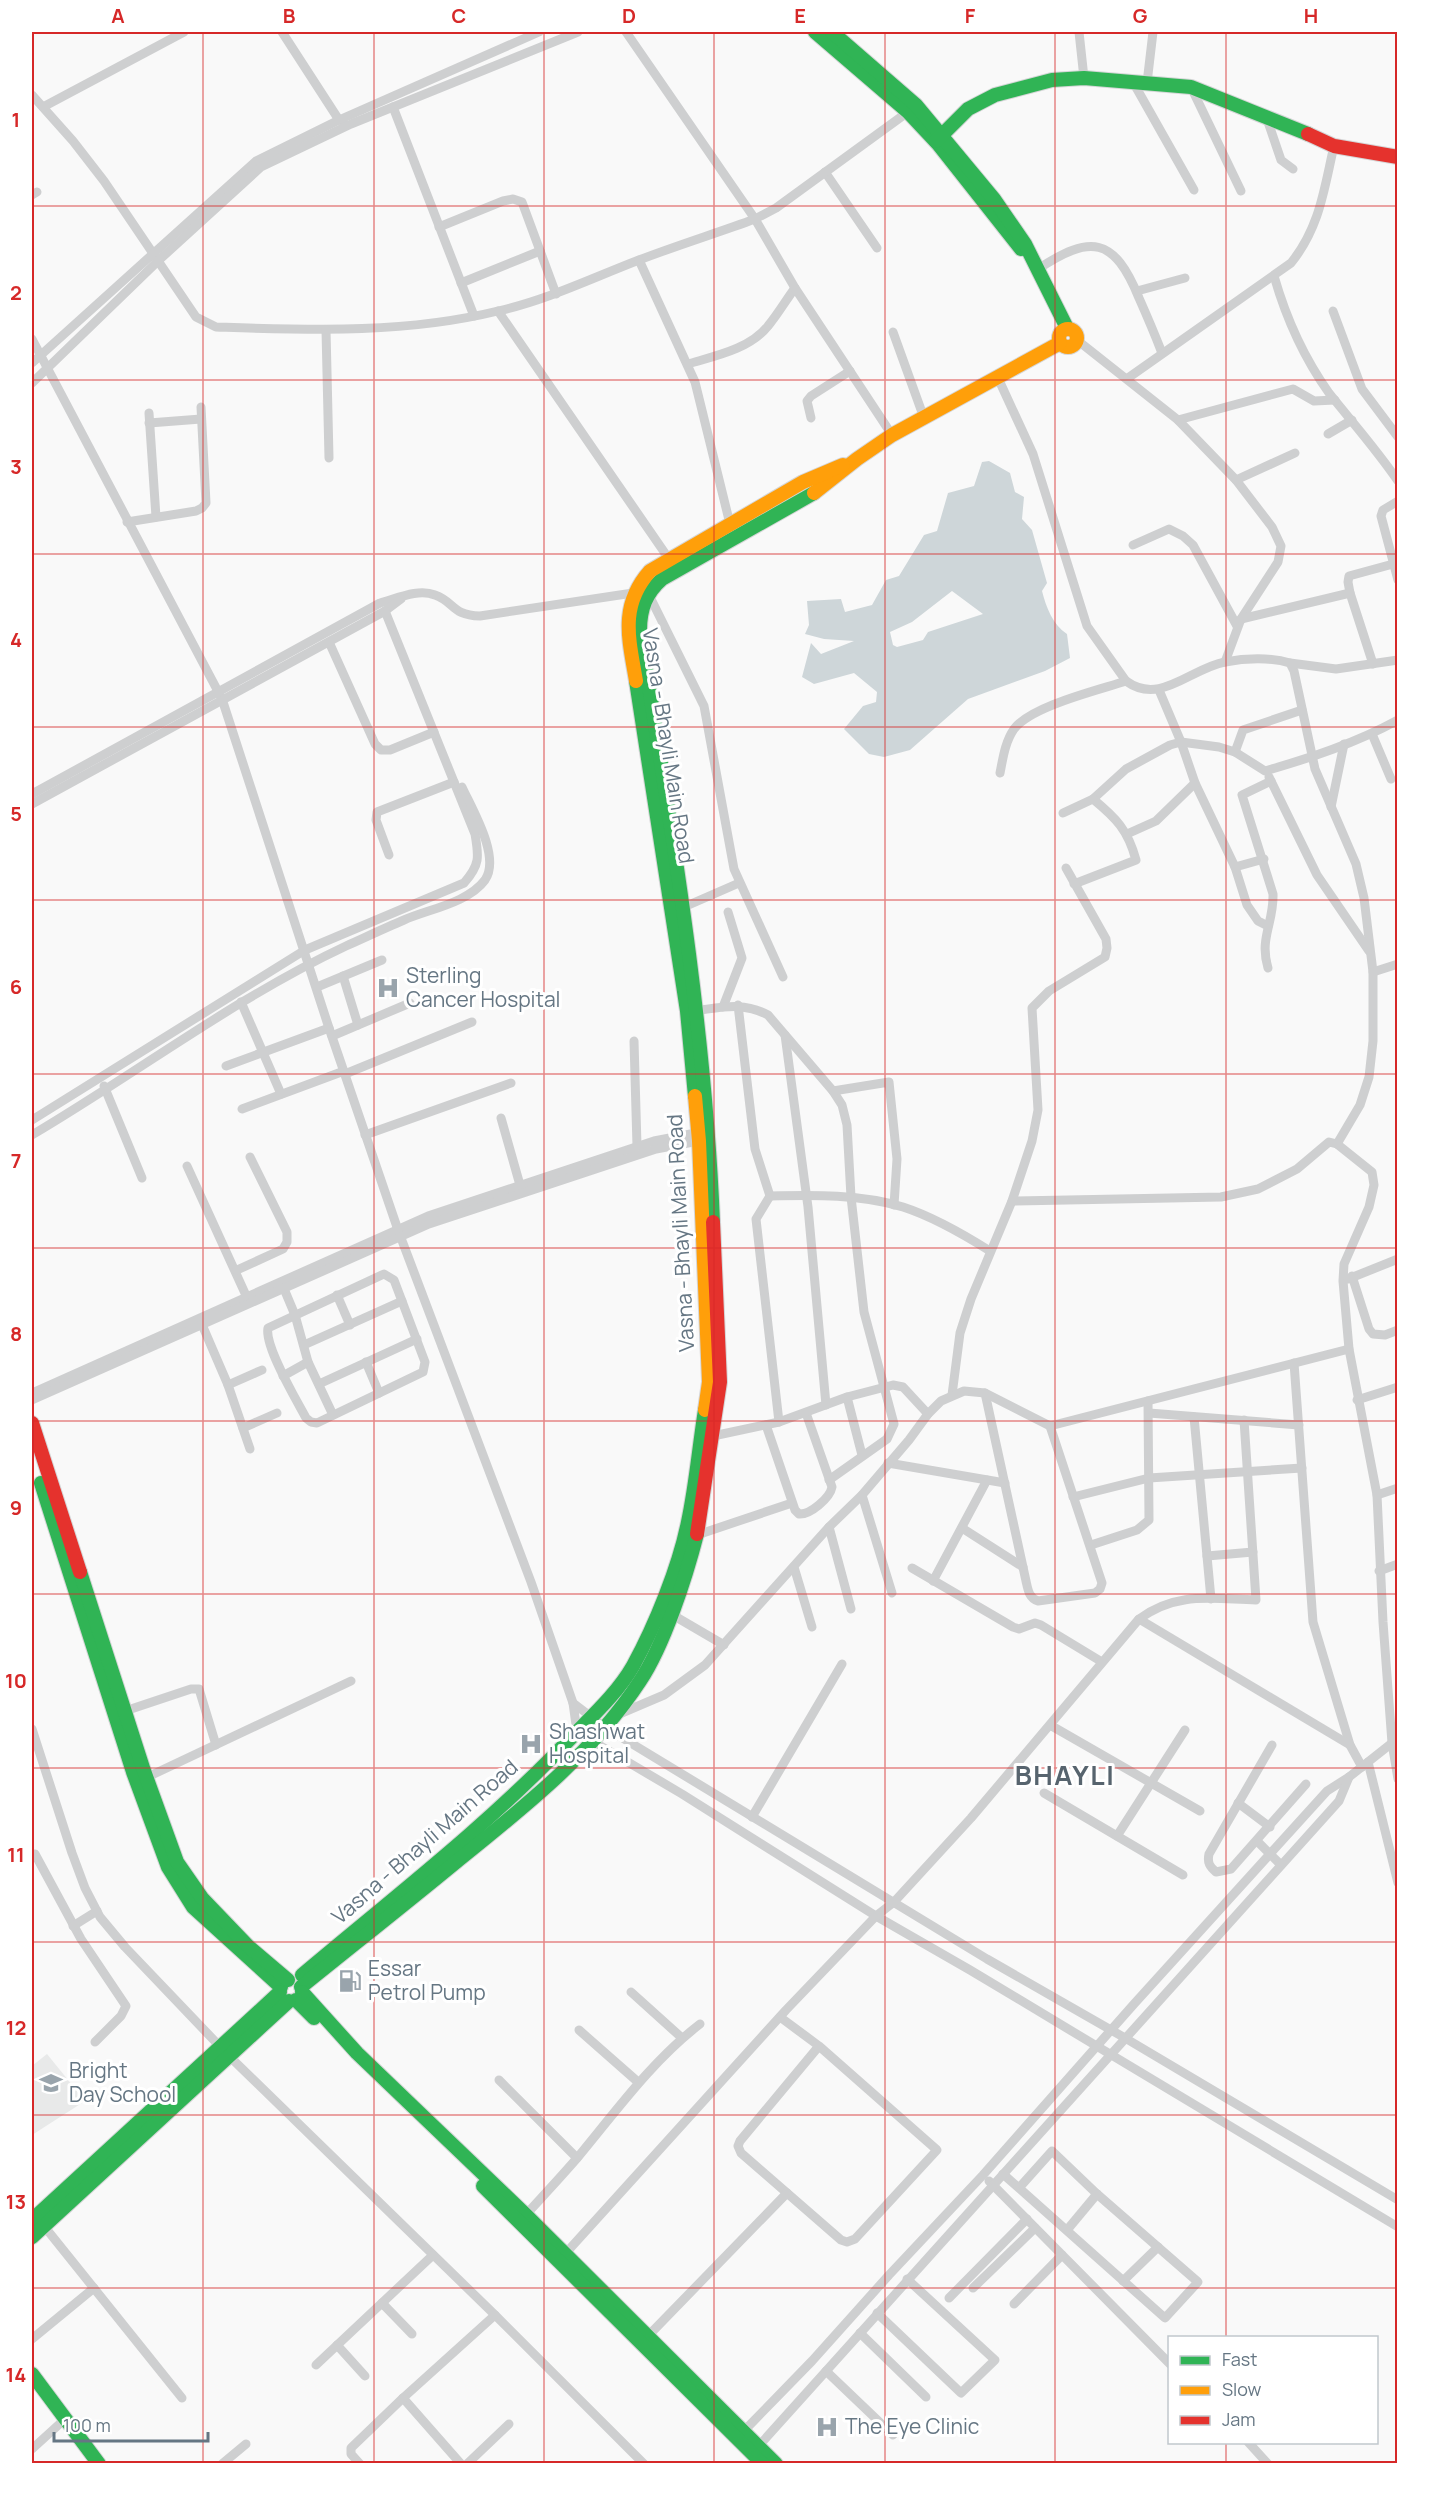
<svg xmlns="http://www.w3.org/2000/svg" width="1429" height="2495" font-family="Manrope,sans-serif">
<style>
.built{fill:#e8e9e9}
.water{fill:#ced6d9;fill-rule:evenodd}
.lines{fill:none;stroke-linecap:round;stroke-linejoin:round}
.fast-casing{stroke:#d5d6d7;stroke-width:16}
.slow-casing{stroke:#d5d6d7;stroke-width:16}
.jam-casing{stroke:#d5d6d7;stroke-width:16}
.street{stroke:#cecfd0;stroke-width:9}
.fast{stroke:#30b455;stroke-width:14}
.slow{stroke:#ff9f0a;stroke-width:14}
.jam{stroke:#e5322d;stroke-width:14}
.grid{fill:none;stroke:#d62828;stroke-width:1.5;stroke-opacity:0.55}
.labels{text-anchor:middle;stroke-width:6;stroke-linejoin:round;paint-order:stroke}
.street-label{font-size:21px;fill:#657683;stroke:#fff}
.poi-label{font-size:21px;fill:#657683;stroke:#fff;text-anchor:start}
.district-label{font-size:27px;font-weight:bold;letter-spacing:1.5px;fill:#57646e;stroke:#fff}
.neatline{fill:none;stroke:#d62828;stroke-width:2}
.grid-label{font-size:20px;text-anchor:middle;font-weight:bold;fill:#d62828}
</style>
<rect width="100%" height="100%" fill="#f9f9f9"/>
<!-- built -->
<polygon class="built" points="47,2054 85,2101 32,2135 32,2066"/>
<!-- water -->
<path class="water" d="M989,461l21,12 5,19 9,5 -2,22 10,11 15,53 -5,8c4,16 11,34 25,43l3,24 -25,13 -77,28 -58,51 -26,7 -15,-3 -25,-25 19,-23 13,-4 1,-10 -23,-19 -40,11 -12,-7 9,-34 10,11 33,-13 -30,-2 -19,-5 4,-9 -2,-24 34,-2 4,13 27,-7 14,-25 13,-4 25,-41 13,-4 11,-38 26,-7 8,-24zM952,591l31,23 -55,18 -5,8 -26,7 -4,-2 -3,-13 22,-10z"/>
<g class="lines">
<!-- fast casing -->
<g class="fast-casing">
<g id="fast">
<polyline points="815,32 908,112 938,144 1021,249"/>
<polyline points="832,32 916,105 994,199 1025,244 1067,328"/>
<polyline points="936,141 968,109 995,95 1052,80 1084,78 1191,87 1308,134"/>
<polyline points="636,681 687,1011 695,1096"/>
<path d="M713,1222c-8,-199 -42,-396 -73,-592 0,-21 6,-37 22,-51l152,-86"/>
<polyline points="41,1483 133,1772 168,1867 193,1907 281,1987"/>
<polyline points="80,1572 143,1768 177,1862 202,1898 249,1947 288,1980"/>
<path d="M302,1975c90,-76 184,-148 266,-234 22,-23 49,-47 65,-75 22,-40 46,-99 55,-144 8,-37 11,-75 17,-112"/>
<path d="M301,1987c52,-42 104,-83 155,-125 67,-54 137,-109 184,-181 24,-36 46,-104 57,-147"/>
<polyline points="302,1992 357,2053 526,2215 776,2464"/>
<polyline points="296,2000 314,2018"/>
<polyline points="483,2186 763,2464"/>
<polyline points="32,2220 280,1992"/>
<polyline points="32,2237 289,2001"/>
<polyline points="32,2374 99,2464"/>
</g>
</g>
<!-- slow casing -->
<g class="slow-casing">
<g id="slow">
<circle cx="1068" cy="338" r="9"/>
<polyline points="814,493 857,459 892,435 1060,343"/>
<path d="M636,681c-7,-42 -17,-75 14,-110l153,-89 40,-17"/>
<polyline points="695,1096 699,1141 709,1382 705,1410"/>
</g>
</g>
<!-- jam casing -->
<g class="jam-casing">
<g id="jam">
<polyline points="1308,134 1334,146 1398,157"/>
<polyline points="32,1423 80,1572"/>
<polyline points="697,1534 720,1382 713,1222"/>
</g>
</g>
<!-- street -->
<g class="street">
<polyline points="282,32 339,120 343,121"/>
<polyline points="1079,32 1084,78"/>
<polyline points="1133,82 1194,190"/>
<polyline points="1147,83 1153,32"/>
<polyline points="1191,87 1241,191"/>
<path d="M32,95l41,46 31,40 92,136 20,10c94,3 188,7 282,-16 49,-11 94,-33 141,-51 39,-15 78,-27 116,-41l-129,-187"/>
<polyline points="43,107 184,32"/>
<polyline points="393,107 474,316"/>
<polyline points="1266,116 1281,160 1293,169"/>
<polyline points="825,172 877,248"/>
<polyline points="32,195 37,192"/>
<polyline points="439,227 503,201 513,199 522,202 556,294"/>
<polyline points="639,260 695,382 730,524"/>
<path d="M1038,269c53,-35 76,-32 101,29 8,18 16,37 23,55"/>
<path d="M1274,276c12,42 30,82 55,117 23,29 48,57 69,88"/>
<polyline points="461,283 540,251"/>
<polyline points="1137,291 1185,278"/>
<polyline points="498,311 669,559"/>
<polyline points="1333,311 1362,389 1398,437"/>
<polyline points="326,330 329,458"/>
<polyline points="893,332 924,418"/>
<polyline points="32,339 222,699 329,1028 398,1230 531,1582 573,1703"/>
<polyline points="1077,340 1178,420 1236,480 1272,527 1281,546 1278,562 1241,619 1225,662"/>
<polyline points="32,363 256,161 339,120 539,32"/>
<path d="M688,364c27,-8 62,-15 80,-38 10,-12 18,-26 27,-38"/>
<path d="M998,378l35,76 54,172 39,55c34,25 65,-13 99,-19 20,-4 46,-5 65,1l4,8 21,98 41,95 8,34 9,74v69l-4,36 -9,28 -23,39"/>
<path d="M1128,378l163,-115c29,-36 33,-74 43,-117"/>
<polyline points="32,383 158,261 261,167 351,124 578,32"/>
<polyline points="149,413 156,517"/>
<polyline points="811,418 807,401 811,396 850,371"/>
<polyline points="1178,420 1293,389 1314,401 1335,400"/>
<polyline points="149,423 201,419"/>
<polyline points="1328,434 1352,420"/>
<polyline points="892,435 795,288 755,219 776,208 912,109"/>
<polyline points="1236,480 1295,453"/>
<polyline points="1398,501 1383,510 1381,516 1398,580"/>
<polyline points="127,522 196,511 202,508 206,503 201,407"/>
<polyline points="1133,545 1169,529 1183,536 1193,545 1237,626"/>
<polyline points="1350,593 1348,582 1349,576 1393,564"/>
<polyline points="1241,619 1350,593 1373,664"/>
<polyline points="329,642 375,744 381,750 390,750 434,732"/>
<polyline points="1290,663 1336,669 1398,660"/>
<polyline points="1159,690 1181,742 1195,783 1235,867 1247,905 1258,921 1268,926"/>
<polyline points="1372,734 1391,779"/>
<polyline points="1235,752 1243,730 1302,710"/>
<path d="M1000,773c3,-15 5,-31 14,-44 17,-23 85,-39 112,-48"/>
<polyline points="1269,777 1317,875 1369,951"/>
<path d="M32,794l348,-191c16,-4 38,-15 55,-8 20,7 16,20 45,21l153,-23h15l56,113 30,163 49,108"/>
<polyline points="32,804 385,611 401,599"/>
<polyline points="1331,807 1344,744"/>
<path d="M1063,813l30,-14 33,-30 44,-24 11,-3 38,5 16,5 30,19c45,-13 91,-28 133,-51"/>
<polyline points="1127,834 1156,821 1195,783"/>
<polyline points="389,855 376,820 377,812 454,782"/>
<polyline points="1235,867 1264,859"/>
<path d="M1074,884l62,-24c-8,-30 -20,-42 -43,-61"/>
<polyline points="684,907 739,883"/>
<path d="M1268,968c-9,-30 6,-45 5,-74l-31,-99 29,-14"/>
<polyline points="1373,972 1398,964"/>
<polyline points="343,976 358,1025"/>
<polyline points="317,987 382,960"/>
<polyline points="241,1002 281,1094"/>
<polyline points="738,1005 755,1149 770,1196 756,1219 779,1422"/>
<polyline points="723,1007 742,958 728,912"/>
<path d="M692,1011c28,-3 50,-10 76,4l65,76 9,14 5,20 4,72 13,115 30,112 -7,15 -58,41"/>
<polyline points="785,1035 808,1207 826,1405"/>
<polyline points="332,1036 410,1003"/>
<polyline points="634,1041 637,1146"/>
<polyline points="226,1066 329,1028"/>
<polyline points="345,1074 472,1022"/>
<polyline points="104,1086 142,1178"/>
<polyline points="833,1091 889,1082 897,1159 894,1205"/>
<polyline points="242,1109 344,1071"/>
<polyline points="501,1118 520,1185"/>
<path d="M32,1120l273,-170 159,-67c16,-18 15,-26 11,-49l-90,-223"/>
<path d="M32,1135c105,-62 203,-137 314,-189 20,-9 39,-18 58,-26 25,-11 64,-17 81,-40 16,-23 -13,-71 -23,-93"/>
<polyline points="365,1135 511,1083"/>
<polyline points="187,1166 249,1302"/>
<path d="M770,1196c44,-1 91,-2 133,11 31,10 60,27 87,44"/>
<polyline points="1012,1201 1221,1197 1258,1189 1297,1169 1329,1142 1337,1144 1372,1172 1374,1185 1369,1207 1344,1264 1343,1281 1349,1349 1377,1495 1383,1622 1392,1743 1398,1779"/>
<polyline points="237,1270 283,1249 287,1242 287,1232 250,1157"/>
<path d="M384,1274l10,6 31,82 -2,10 -106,51 -6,-1 -5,-4c-9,-17 -42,-72 -38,-90z"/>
<polyline points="1352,1276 1369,1329 1373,1334 1385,1335 1398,1330"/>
<polyline points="1348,1279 1398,1259"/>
<polyline points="282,1284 295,1315 308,1362 333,1415"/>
<polyline points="337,1295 350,1325"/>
<polyline points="200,1320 228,1385 250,1449"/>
<polyline points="304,1345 402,1301"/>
<polyline points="366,1362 379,1393"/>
<polyline points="1294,1363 1313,1622 1350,1745 1362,1767"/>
<polyline points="283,1376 308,1362"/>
<polyline points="319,1384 417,1339"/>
<polyline points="228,1385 262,1370"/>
<polyline points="32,1393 428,1216 654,1141 701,1132"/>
<path d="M985,1393l41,188c2,9 3,17 12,20l57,-8 5,-4 2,-6 -52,-157"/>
<polyline points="952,1395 960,1333 971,1299 1012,1201 1032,1141 1038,1110 1032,1008 1049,991 1105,957 1107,948 1106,939 1066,868"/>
<polyline points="847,1397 862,1455"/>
<polyline points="32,1400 429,1224 656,1149 704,1140"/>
<polyline points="1357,1400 1398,1387"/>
<polyline points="1149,1413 1299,1425"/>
<polyline points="1194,1417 1211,1599"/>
<path d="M766,1425l29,85 4,4c11,1 31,-16 33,-27l-26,-74"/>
<polyline points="243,1428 277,1413"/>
<polyline points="713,1436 779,1422 847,1397 893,1385 903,1387 928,1414"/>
<polyline points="888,1463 1005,1483"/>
<polyline points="862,1495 892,1593"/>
<polyline points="1377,1495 1398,1488"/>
<polyline points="1073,1497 1149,1478 1302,1468"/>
<polyline points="829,1527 851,1609"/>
<polyline points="962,1528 1023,1567"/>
<polyline points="697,1535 792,1503"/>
<polyline points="1091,1545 1137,1530 1149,1520 1148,1401"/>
<polyline points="1207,1556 1253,1552"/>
<polyline points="794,1567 812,1627"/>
<polyline points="912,1568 1013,1627 1019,1629 1035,1623 1041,1625 1102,1662"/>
<polyline points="1379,1571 1398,1564"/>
<polyline points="933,1581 987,1480"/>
<polyline points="671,1614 724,1645"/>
<polyline points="1139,1619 1350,1745"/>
<polyline points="125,1711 191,1689 199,1689 216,1745"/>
<polyline points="617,1715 664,1695 705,1665 829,1527 862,1495 909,1440 928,1414 941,1401 964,1391 985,1393 1050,1426 1349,1349"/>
<polyline points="1050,1725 1200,1811"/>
<polyline points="32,1729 72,1853 85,1888 100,1917 125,1947 229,2056 495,2315 644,2464"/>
<path d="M1272,1745l-63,109c-2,9 1,13 7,18l15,-3 75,-85"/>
<polyline points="1368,1762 1398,1883"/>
<polyline points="141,1780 351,1681"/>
<polyline points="1044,1793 1183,1875"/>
<polyline points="1238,1803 1270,1827"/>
<polyline points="752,1817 842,1664"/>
<polyline points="1117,1836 1185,1730"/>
<polyline points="1257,1841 1281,1865"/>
<polyline points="32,1854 35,1854 81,1939 126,2006 121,2016 95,2042"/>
<polyline points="73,1926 97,1911"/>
<polyline points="631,1992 682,2038"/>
<polyline points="780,2017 819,2046 740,2141 738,2146 741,2153 841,2240 847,2242 855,2239 937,2150 819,2046"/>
<polyline points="579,2030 638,2082"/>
<polyline points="499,2080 577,2158"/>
<polyline points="1003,2174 1019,2188 1165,2318 1198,2282 1097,2194 1052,2151 1019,2188"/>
<polyline points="989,2181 1170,2364"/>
<polyline points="1398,2200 1125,2038 987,1959 606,1728 573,1703 577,1732 682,1794 876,1916 970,1970 1398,2227"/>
<path d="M522,2219c19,-21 38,-41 56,-62 39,-47 74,-96 122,-133"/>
<polyline points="44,2226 182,2398"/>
<polyline points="1067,2230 1097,2194"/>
<path d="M565,2254l221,-244 90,-94 18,-14 77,-84 168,-199c38,-28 73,-20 117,-19l-12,-180"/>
<polyline points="1123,2281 1158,2247"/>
<polyline points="973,2288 1035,2228"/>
<polyline points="949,2298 1027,2219"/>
<polyline points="382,2303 412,2334"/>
<polyline points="1014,2304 1062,2255"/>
<polyline points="877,2313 961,2393 995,2360 907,2279"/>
<polyline points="860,2333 926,2397"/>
<polyline points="648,2336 787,2193"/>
<polyline points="32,2339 94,2288"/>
<polyline points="337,2345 365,2376"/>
<polyline points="316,2365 433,2255"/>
<polyline points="826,2371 893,2435"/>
<polyline points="403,2398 461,2464"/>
<polyline points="741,2434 812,2361 889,2275 983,2175 1134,2004 1327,1791 1349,1777 1392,1743"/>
<polyline points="1248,2442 1268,2464"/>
<polyline points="32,2449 65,2419"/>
<polyline points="756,2449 1339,1801 1349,1777"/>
<polyline points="222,2464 246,2444"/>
<polyline points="360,2464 351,2454 351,2448 403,2398 495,2315"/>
<polyline points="467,2464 509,2424"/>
</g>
<!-- fast -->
<use href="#fast" class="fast"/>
<!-- slow -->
<use href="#slow" class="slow"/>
<!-- jam -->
<use href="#jam" class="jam"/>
</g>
<!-- grid -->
<path class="grid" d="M203,32v2432M374,32v2432M544,32v2432M714,32v2432M885,32v2432M1055,32v2432M1226,32v2306M32,206h1366M32,380h1366M32,554h1366M32,727h1366M32,900h1366M32,1074h1366M32,1248h1366M32,1421h1366M32,1594h1366M32,1768h1366M32,1942h1366M32,2115h1366M32,2288h1366M1226,2442v22"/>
<!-- icons -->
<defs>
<g id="hospital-bare" transform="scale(1.8)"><path d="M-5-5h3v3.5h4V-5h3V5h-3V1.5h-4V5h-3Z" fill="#99a4ac" stroke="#fff" stroke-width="2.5" paint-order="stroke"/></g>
<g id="fuel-bare" transform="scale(1.8)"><path d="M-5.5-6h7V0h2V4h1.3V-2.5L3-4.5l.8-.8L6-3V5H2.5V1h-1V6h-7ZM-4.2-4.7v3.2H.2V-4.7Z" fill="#99a4ac" stroke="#fff" stroke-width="2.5" paint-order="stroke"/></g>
<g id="school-bare" transform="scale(1.8)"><path d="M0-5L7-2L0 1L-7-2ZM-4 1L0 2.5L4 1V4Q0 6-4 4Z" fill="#99a4ac" stroke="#fff" stroke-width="2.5" paint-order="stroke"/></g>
</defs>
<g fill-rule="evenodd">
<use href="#hospital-bare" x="388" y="988"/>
<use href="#hospital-bare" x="531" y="1744"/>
<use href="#fuel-bare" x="350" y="1981"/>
<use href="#school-bare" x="51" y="2083"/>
<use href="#hospital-bare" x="827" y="2427"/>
</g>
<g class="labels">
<!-- street labels -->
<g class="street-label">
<text transform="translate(668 746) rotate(81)" y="7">Vasna - Bhayli Main Road</text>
<text transform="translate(681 1233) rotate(-93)" y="7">Vasna - Bhayli Main Road</text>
<text transform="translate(425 1842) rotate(-41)" y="7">Vasna - Bhayli Main Road</text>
</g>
<!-- poi labels -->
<g class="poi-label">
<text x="406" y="983">Sterling<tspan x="406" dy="24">Cancer Hospital</tspan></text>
<text x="549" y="1739">Shashwat<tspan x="549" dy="24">Hospital</tspan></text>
<text x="368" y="1976">Essar<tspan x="368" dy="24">Petrol Pump</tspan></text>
<text x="69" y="2078">Bright<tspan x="69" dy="24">Day School</tspan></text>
<text x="845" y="2434">The Eye Clinic</text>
</g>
<!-- district labels -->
<g class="district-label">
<text x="1065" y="1785">BHAYLI</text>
</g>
</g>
<!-- border -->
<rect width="1429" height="2495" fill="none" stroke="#ffffff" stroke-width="66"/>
<!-- legend -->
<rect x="1168" y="2336" width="210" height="108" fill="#ffffff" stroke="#c1c8cd" stroke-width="1.5"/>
<rect x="1180" y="2356" width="30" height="9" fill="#30b455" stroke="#c1c8cd" stroke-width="1.5"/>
<text x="1222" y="2366" font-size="18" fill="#657683">Fast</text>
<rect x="1180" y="2386" width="30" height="9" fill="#ff9f0a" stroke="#c1c8cd" stroke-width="1.5"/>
<text x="1222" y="2396" font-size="18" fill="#657683">Slow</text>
<rect x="1180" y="2416" width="30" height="9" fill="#e5322d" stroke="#c1c8cd" stroke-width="1.5"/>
<text x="1222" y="2426" font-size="18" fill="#657683">Jam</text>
<!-- scale -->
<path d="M54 2432v9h154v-9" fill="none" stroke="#657683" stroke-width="3"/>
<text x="63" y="2432" font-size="18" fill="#657683" stroke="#ffffff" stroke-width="4.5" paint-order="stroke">100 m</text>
<rect x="33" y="33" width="1363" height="2429" class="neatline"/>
<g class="grid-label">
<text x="118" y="23">A</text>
<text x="289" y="23">B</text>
<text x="459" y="23">C</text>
<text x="629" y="23">D</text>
<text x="800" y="23">E</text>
<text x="970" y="23">F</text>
<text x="1140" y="23">G</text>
<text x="1311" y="23">H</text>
<text x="16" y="127">1</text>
<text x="16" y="300">2</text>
<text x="16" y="474">3</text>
<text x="16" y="647">4</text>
<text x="16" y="821">5</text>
<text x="16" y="994">6</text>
<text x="16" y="1168">7</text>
<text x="16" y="1341">8</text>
<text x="16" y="1515">9</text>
<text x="16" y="1688">10</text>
<text x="16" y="1862">11</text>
<text x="16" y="2035">12</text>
<text x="16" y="2209">13</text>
<text x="16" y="2382">14</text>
</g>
</svg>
